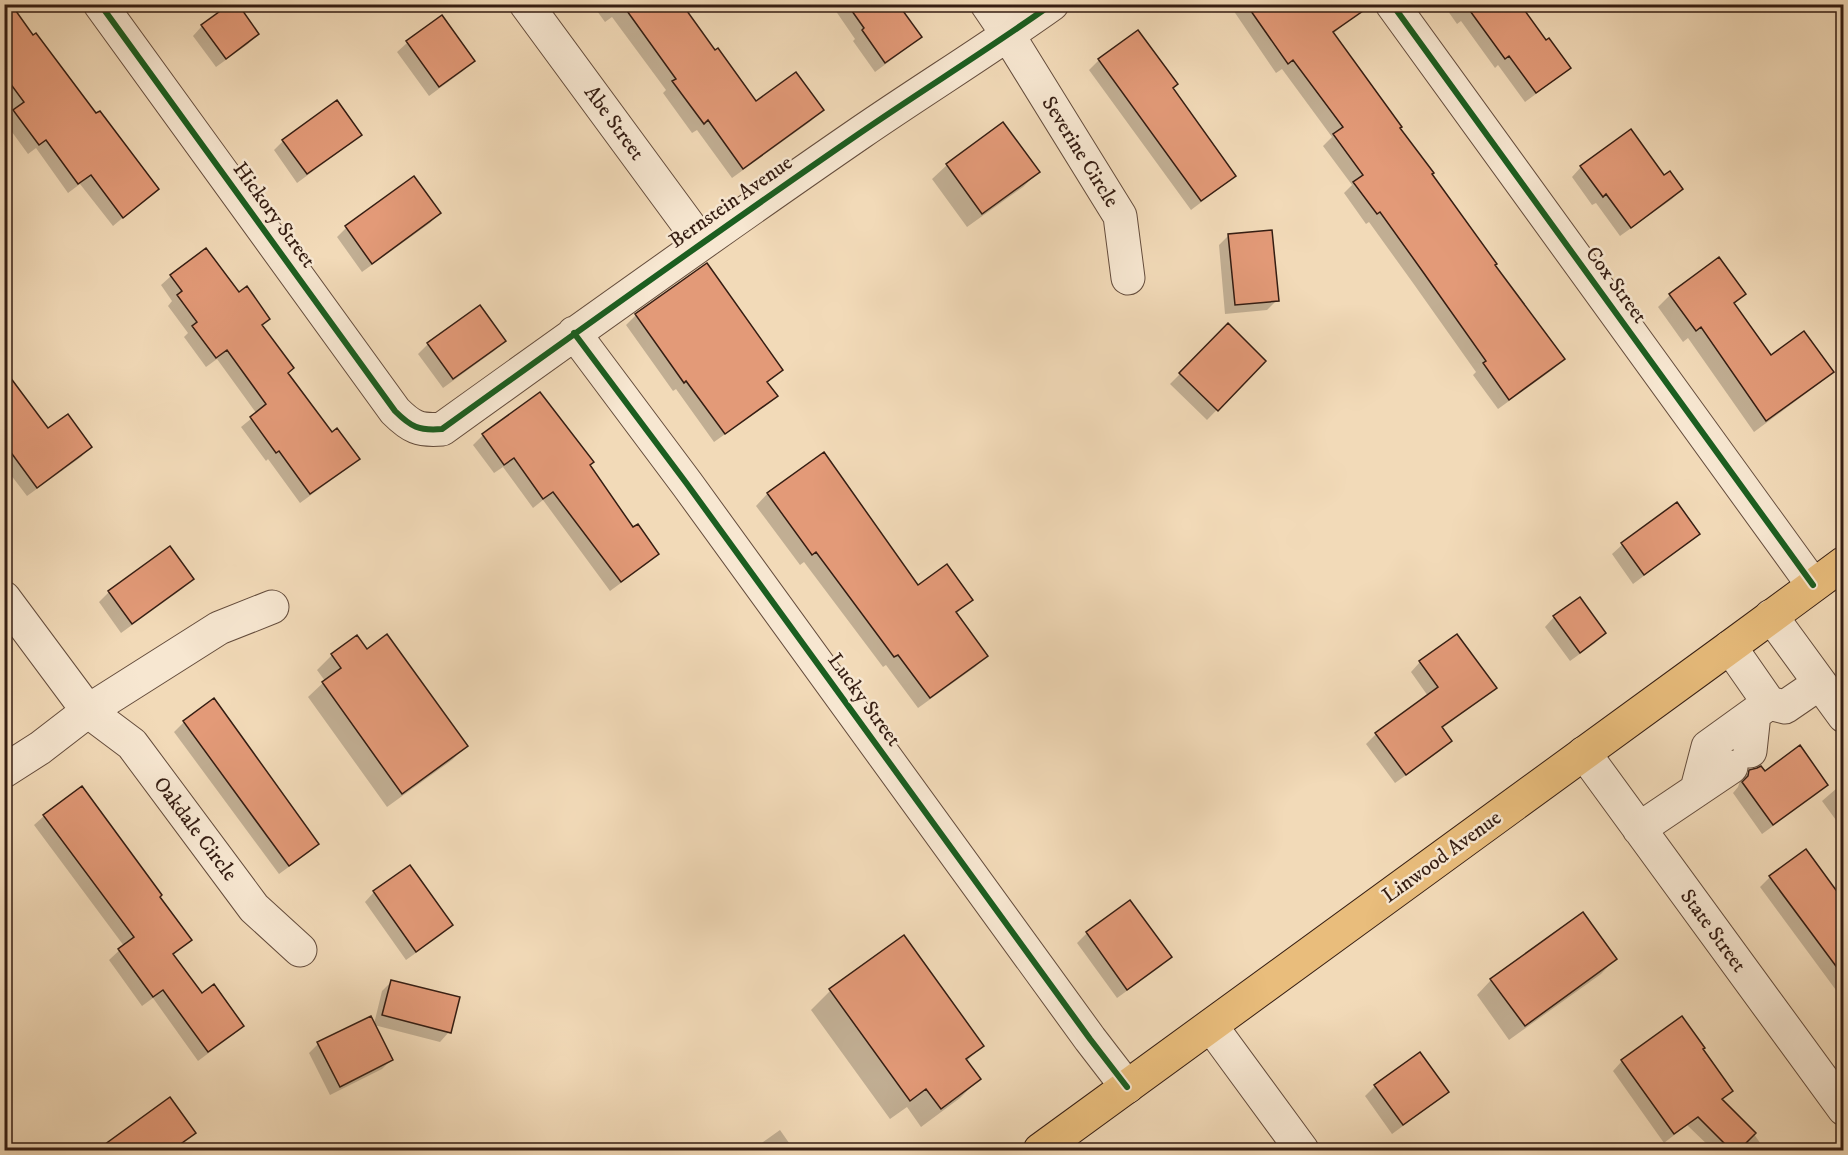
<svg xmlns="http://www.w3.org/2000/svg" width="1848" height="1155" font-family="'IM FELL DW Pica',serif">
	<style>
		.shadow { fill: #0003 }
		.building { fill: #e39a78; stroke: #351d12; stroke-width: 1.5 }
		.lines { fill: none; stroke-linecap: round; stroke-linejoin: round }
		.minor-casing { stroke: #644c3c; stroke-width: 35 }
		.major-casing { stroke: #351d12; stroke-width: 35 }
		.minor { stroke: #f7e7d1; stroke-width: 33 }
		.major { stroke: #e9bd7c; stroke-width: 33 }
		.cycleway-casing { stroke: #f7e7d1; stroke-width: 10 }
		.cycleway { stroke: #1b5e20; stroke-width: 6 }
		.labels { text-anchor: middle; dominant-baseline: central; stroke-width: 5; stroke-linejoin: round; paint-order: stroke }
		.street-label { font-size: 21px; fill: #351d12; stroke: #f7e7d1 }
	</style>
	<rect width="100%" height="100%" fill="#f2dab8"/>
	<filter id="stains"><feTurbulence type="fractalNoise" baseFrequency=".00333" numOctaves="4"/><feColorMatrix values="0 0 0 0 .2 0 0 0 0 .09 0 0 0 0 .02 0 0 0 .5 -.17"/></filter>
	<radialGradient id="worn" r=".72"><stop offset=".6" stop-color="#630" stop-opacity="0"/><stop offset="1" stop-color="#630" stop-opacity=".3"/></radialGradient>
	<path class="shadow" d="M4 4 33 37 157 189 113 226 80 184 68 193 36 148 28 154 4 121 14 111 4 98Z
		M592 4H680L756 103 822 110 811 121 732 178 697 130 692 133 663 93 666 90 612 17 605 22Z
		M831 4H897L920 36 910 46 875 72 853 41 855 39Z
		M1229 4H1303L1352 17 1333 34 1493 265 1563 359 1552 370 1498 409 1473 375 1476 372 1413 283 1369 222 1366 224 1344 193 1352 185 1323 146 1332 137 1282 69 1276 73Z
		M1443 4H1518L1546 42 1569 68 1559 77 1525 102 1498 65 1495 68 1461 21 1457 24Z
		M441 17 473 61 463 71 429 96 397 52 407 43Z
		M202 26 257 34 248 44 216 67 193 36Z
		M1138 32 1171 89 1234 176 1224 185 1191 210 1089 70 1099 60Z
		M360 135 350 144 297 183 274 150 283 141Z
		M947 165 1038 172 1023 187 967 227 932 179Z
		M1581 167 1664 177 1681 189 1672 199 1620 236 1596 203 1592 205 1572 177Z
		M439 213 430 223 362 272 337 237 346 228Z
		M1229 235 1277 300 1267 310 1225 314 1219 245Z
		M1719 259 1744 294 1733 305 1771 357 1832 371 1820 383 1754 432 1688 338 1683 342 1658 307 1670 295Z
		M171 276 238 294 269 319 261 326 287 373 331 434 358 459 348 468 300 503 268 459 266 461 241 427 257 414 217 359 206 367 184 337 188 333 168 306 172 301 161 285Z
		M479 307 504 341 494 351 443 388 418 354 428 344Z
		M636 315 781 370 767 383 776 395 766 405 714 442 676 389 673 391 626 325Z
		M1228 326 1264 361 1207 420 1170 384Z
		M4 386 47 430 90 447 81 457 27 496 4 466Z
		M540 394 633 529 657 554 648 563 610 591 543 500 533 508 503 467 494 473 473 445 483 435Z
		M823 454 918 587 971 600 956 614 986 656 975 667 918 708 886 665 883 667 804 562 800 565 756 506 767 494Z
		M1677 505 1698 534 1688 543 1633 584 1612 554 1622 545Z
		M169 548 192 579 182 589 121 633 99 602 109 592Z
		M1554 617 1605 633 1595 643 1570 661 1545 627Z
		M367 651 466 746 452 760 387 807 308 697 325 681 317 670 332 655Z
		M1420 662 1495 687 1485 697 1441 729 1450 741 1440 751 1395 783 1366 744 1376 734 1428 696 1411 672Z
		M214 700 317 843 308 853 279 874 174 732 184 722Z
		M1750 771 1764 773 1826 784 1817 794 1762 834 1733 793 1738 787 1740 781Z
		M1844 782V831L1822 801Z
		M82 788 190 940 172 956 201 995 242 1026 233 1035 198 1061 153 998 142 1006 109 960 124 946 34 825 44 816Z
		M1770 877 1844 904V1001L1760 887Z
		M374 892 451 925 441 935 406 960 365 902Z
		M1130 902 1170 957 1160 967 1117 998 1077 943 1087 933Z
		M903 937 982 1045 966 1062 979 1079 960 1098 921 1127 907 1107 890 1119 811 1010 830 991Z
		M1615 959 1601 974 1509 1040 1477 995 1491 980Z
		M392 981 449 1032 440 1042 374 1025 391 1060 382 1069 330 1095 309 1053 318 1044 374 1024 382 991Z
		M1701 1050 1731 1091 1722 1101 1749 1127 1765 1150H1713L1687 1125 1664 1143 1613 1071 1622 1061Z
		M1420 1054 1447 1091 1437 1101 1392 1134 1365 1096 1375 1086Z
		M780 1130 794 1150H752Z
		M194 1133 174 1150H109L107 1148Z"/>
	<path class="building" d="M4 4H11L33 35 36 33 96 113 100 111 159 189 123 218 91 175 78 184 46 140 39 145 13 110 24 102 4 75Z
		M230 4H238L259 34 226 59 201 25Z
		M622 4H682L715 50 718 48 756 101 796 72 824 110 743 169 708 120 704 124 672 81 676 79Z
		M847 4H898L922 37 885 63 862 30 864 28Z
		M1246 4H1373L1333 32 1402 127 1400 128 1434 173 1432 174 1497 264 1495 265 1565 359 1509 400 1483 363 1486 361 1423 272 1380 212 1377 214 1353 182 1363 175 1333 134 1343 127 1293 60 1288 64Z
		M1465 4H1520L1546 40 1549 38 1571 68 1536 93 1509 56 1505 59Z
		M442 15 475 61 439 87 406 41Z
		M1138 30 1178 84 1173 88 1236 176 1201 201 1098 59Z
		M337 100 362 135 307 174 282 140Z
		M1003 122 1040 172 982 214 946 164Z
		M1631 129 1664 175 1670 171 1683 189 1631 228 1606 194 1603 197 1580 166Z
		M414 176 441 213 372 264 345 226Z
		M1272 230 1279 301 1235 305 1228 234Z
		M206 248 239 292 247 286 270 319 262 325 294 368 288 373 332 432 337 428 360 459 310 494 279 451 276 453 250 417 266 404 227 350 216 358 192 326 197 322 177 295 182 291 170 275Z
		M1719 257 1746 294 1734 303 1771 355 1804 331 1834 372 1766 421 1701 327 1696 331 1669 294Z
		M707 263 783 370 767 382 778 396 725 434 686 381 684 383 635 314Z
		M480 305 506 341 453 379 427 343Z
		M1228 323 1266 361 1218 411 1179 373Z
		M4 369 48 428 68 414 92 447 37 488 4 443Z
		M540 392 594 462 590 465 633 527 638 524 659 554 621 582 553 492 543 499 514 458 504 465 482 434Z
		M824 452 918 585 947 564 973 600 956 612 988 656 930 698 898 655 894 657 816 552 812 555 767 493Z
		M1677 502 1700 534 1644 575 1621 543Z
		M170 546 194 579 132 624 108 591Z
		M1580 597 1606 633 1580 653 1553 616Z
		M387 634 468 746 402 794 322 682 341 668 331 654 357 635 367 649Z
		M1457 634 1497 688 1442 727 1452 741 1406 775 1375 733 1438 687 1419 661Z
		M214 698 319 844 289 866 183 721Z
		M1800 745 1828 785 1773 825 1742 782 1748 776 1749 770 1757 768 1761 766 1765 771Z
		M82 786 162 895 160 897 192 940 173 954 202 993 214 984 244 1026 208 1052 163 990 153 997 118 949 134 937 43 815Z
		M1806 849 1844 901V977L1769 876Z
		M410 865 453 925 416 952 373 891Z
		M1130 900 1172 957 1127 990 1086 932Z
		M1583 912 1617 959 1525 1026 1490 979Z
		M904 935 984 1046 966 1059 981 1079 941 1109 926 1089 910 1101 829 989Z
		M391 980 460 997 451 1033 382 1015Z
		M371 1016 393 1060 340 1087 317 1042Z
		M1682 1016 1705 1048 1703 1049 1733 1091 1722 1099 1756 1133 1739 1150H1731L1698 1117 1674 1134 1621 1060Z
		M1420 1052 1449 1092 1403 1125 1374 1085Z
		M170 1097 196 1133 172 1150H97Z"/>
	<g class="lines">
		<defs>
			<path id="minor" d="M100 4 395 411C411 427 419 431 442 429 581 329 719 230 860 133 924 89 989 49 1052 4
				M526 4 701 242
				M987 4 1008 35 1120 216 1128 278
				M1392 4 1813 585
				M574 333 687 484 1090 1039 1127 1087
				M4 598 88 711 132 744 254 908 300 950
				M1771 616 1844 716
				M1730 647 1769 703 1785 707 1820 683
				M1750 751 1754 714
				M1584 753 1844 1109
				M4 771 40 748 88 711 219 628 272 607
				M1697 789 1708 747 1769 703
				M1639 829 1731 767
				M1211 1026 1302 1150"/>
			<path id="major" d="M1040 1150 1730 647 1844 563"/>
		</defs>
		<use href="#minor" class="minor-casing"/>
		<use href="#major" class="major-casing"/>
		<use href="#minor" class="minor"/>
		<use href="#major" class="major"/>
		<defs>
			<path id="cycleway" d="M100 4 395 411C411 427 419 431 442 429 581 329 719 230 860 133 924 89 989 49 1052 4
				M1392 4 1813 585
				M574 333 687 484 1090 1039 1127 1087"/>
		</defs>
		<use href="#cycleway" class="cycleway-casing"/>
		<use href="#cycleway" class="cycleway"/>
	</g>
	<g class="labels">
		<g class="street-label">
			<text transform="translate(614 123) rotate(54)">Abe Street</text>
			<text transform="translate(1080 152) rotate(58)">Severine Circle</text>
			<text transform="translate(731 202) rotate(-35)">Bernstein Avenue</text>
			<text transform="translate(274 215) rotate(54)">Hickory Street</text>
			<text transform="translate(1616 285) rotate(54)">Cox Street</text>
			<text transform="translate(864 700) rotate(54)">Lucky Street</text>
			<text transform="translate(195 829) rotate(53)">Oakdale Circle</text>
			<text transform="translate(1442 857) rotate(-36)">Linwood Avenue</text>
			<text transform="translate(1713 931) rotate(54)">State Street</text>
		</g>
	</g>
	<rect width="1848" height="1155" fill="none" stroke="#f2dab8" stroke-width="24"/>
	<rect x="6" y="6" width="1836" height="1143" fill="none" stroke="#351d12" stroke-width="3"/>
	<rect x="12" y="12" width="1824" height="1131" fill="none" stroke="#351d12" stroke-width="1.5"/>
	<rect width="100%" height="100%" filter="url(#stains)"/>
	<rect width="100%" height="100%" fill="url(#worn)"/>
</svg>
